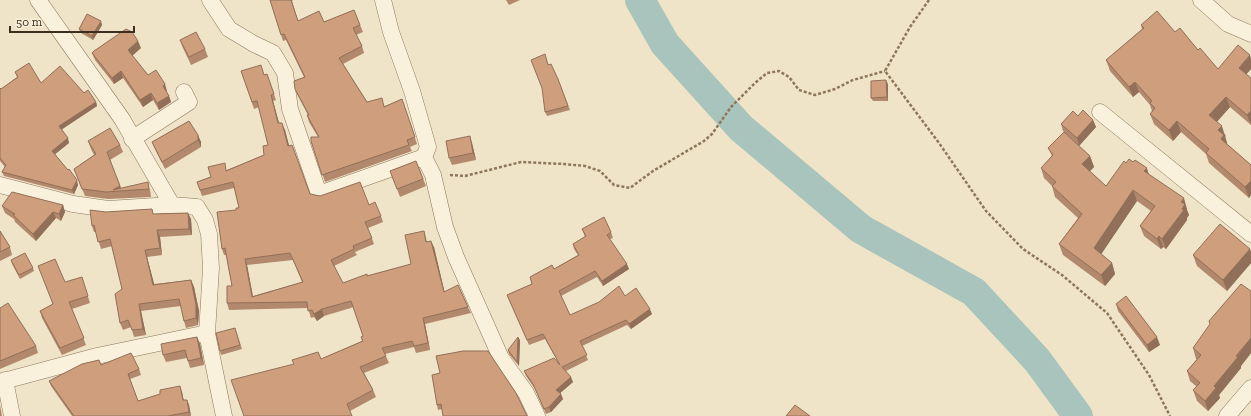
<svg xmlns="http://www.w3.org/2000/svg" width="1251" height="416" font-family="'Zilla Slab',serif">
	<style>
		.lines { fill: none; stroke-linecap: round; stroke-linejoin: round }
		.river { stroke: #a9c4bc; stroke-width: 30 }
		.minor-casing { stroke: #8d765c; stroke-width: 17 }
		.path { stroke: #8d765c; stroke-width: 2.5; stroke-dasharray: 3 2; stroke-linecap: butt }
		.minor { stroke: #faf1dc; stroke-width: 16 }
		.wall { fill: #b2896c; fill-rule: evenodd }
		.shaded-wall { fill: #916f58 }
		.building { fill: #cf9f7d; stroke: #916f58; fill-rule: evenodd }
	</style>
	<rect width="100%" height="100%" fill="#f0e4c8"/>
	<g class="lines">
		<path class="river" d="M640 0 665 44 741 128 861 229 974 292 1037 360 1078 416"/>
		<defs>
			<path id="minor" d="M38 0 122 119 172 205 197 207 205 220 209 234 211 268 207 333 224 416
				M210 0 229 29 254 44 273 53 285 73 290 109 319 194 424 157
				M383 0 391 32 412 91 428 147 424 157 433 175 445 227 456 257 501 358 526 393 537 416
				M1201 0 1228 24 1251 34
				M1100 112 1251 234
				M132 139 189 102 184 92
				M0 185 73 204 108 209 172 205
				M5 380 12 416
				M0 382 97 356 207 333
				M1227 416 1251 388"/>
		</defs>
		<use href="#minor" class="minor-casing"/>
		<path class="path" d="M929 0 910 27 885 71 939 143 986 211 1023 249 1062 275 1107 313 1149 375 1170 416
			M450 175 465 176 521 162 564 164 585 166 600 171 614 185 630 188 653 171 704 141 712 134 731 107 755 83 767 73 779 71 789 77 799 90 815 95 835 89 853 80 885 71"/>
		<use href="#minor" class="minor"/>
	</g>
	<path class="wall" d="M270 0H293L292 1 298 21 324 22 354 10 363 32 356 35 362 46 364 53 343 64 367 102 385 106 402 99 417 144 410 147 412 151 325 182 311 141 318 137 309 122 307 115H308L298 96 295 89 304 77 286 40 283 41Z
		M506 0H520L509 5Z
		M102 25 93 40 81 33 79 29Z
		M1141 25 1175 32 1198 50 1218 69 1251 59V69L1246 74 1251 78V125L1230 107 1217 122 1226 136 1225 137 1227 144 1251 165V195L1249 198 1209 163 1206 154 1181 132 1173 141 1154 124 1150 114 1152 111 1150 105 1139 92 1133 97 1110 71 1106 60 1142 29Z
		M180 40 205 49 208 57 191 65 183 48Z
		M141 48 132 55 148 75 167 91H166L169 96 171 102 159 110 153 100 143 107 123 78 114 84 95 60 92 53Z
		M548 65 558 79 570 110 547 116 545 112Z
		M241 71 264 75 267 74 276 100 273 101 279 123 285 130 289 146 310 194 369 205 381 216 383 222 368 228 374 244 355 252 357 255 334 266 343 283 367 276 411 264 424 231 427 242 434 247 444 291 468 307 471 313 425 324 430 350 416 353 414 347 385 354 389 363 364 373 373 390 376 397 350 411 321 359 362 341 361 337 363 336 354 307 324 316 317 321 314 317 311 318 308 308 229 310 227 303 232 286 226 255H224L222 249 236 210 239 208 234 188 202 196 197 182 264 155 268 145 259 107 254 109ZM293 260 302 282 253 296 247 265Z
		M15 72 41 83 84 93 96 102 97 106 62 129 69 143 55 154 78 185 74 194 4 176 2 172 5 167 0 161V88L1 89 17 77Z
		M888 84V101H873L871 98Z
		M1078 116 1093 120 1096 127 1079 146 1063 131 1061 124Z
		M189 121 201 142V147L165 169 155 149 152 142Z
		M88 141 120 145 123 152 110 160 121 188 150 189 151 197 108 199 85 196 74 169 94 155 91 149Z
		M472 143 476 160 452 165 449 158Z
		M1048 148 1090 156 1094 167 1090 171 1106 186 1126 163 1149 174 1187 209V210L1189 215 1187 218V220L1166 249 1163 247 1161 249 1144 236 1140 226 1151 211 1137 201 1101 254 1112 263 1115 274 1105 286 1063 255 1059 244 1078 218 1055 197 1052 186 1044 178 1041 168 1052 156Z
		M416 161 426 186 400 197 390 171Z
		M63 205 65 212 61 221 56 218 36 241 15 222 14 219 5 213 2 206Z
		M106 212 154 214 188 213 191 219 192 235 160 237 162 255 147 257 154 284 191 280 194 287 199 311 198 325 186 328 184 321 181 306 141 311 146 335 134 337 131 327 123 330 120 323 122 289 112 246 101 249 96 232H94L92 226Z
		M582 229 611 232 613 238 610 239 629 269 603 286 597 277 561 296 570 315 625 296 652 314 631 329 627 325 582 346 588 360 566 371 573 382 560 393 563 399 551 412 546 414 535 389 526 376 524 371 558 362 545 339 529 345 507 295 532 284 554 269 578 255 574 249 573 244 585 237Z
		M0 231 10 247 12 255 0 261Z
		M1250 249 1251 252V263L1227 291 1197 266 1193 255Z
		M11 260 33 268 34 271 20 279 12 264Z
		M65 282 84 284 90 303 72 309 86 345 62 355 42 318 40 311 53 304Z
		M1251 291V353L1241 366V368L1219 395 1220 398 1208 411 1197 401 1193 390 1197 387 1190 381 1187 371 1197 359H1196L1193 348Z
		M1116 304 1160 345 1149 352 1118 311Z
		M0 308 36 346 38 353 0 369Z
		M235 328 242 349 221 355 220 351Z
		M197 337 200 344 204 365 190 368 187 358 166 362 163 355Z
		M520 340 519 366 509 354 508 350Z
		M463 351 442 409 438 410 437 405 440 373Z
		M101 365 139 369 141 375 130 379 138 401 182 392 183 400H187L189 405 191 416H72L51 386 49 381Z
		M0 405 2 416H0Z"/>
	<path class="shaded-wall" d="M101 21 102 25 93 40 92 36Z
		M138 41 141 48 131 57 128 50Z
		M1250 55 1251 59V69L1243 78 1239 68Z
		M121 71 123 78 114 84 112 78Z
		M886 80 888 84V101L887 97Z
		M1135 82 1139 92 1133 97 1129 87Z
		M165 84 167 91 165 92 163 86Z
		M151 93 153 100 143 107 140 100Z
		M271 95 273 101 281 130 278 123Z
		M169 96 171 102 159 110 157 103Z
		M1226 97 1230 107 1213 126 1209 115Z
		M96 102 97 106 61 130 59 126Z
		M1251 111V125L1247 115Z
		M1093 120 1096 127 1079 146 1077 138Z
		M1177 121 1181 132 1173 141 1169 130Z
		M282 123 285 130 291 153 288 146Z
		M1222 126 1228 146 1225 149 1218 130Z
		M198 135 201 142V147L198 140Z
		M470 136 472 143 476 160 473 153Z
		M68 138 69 143 54 155 52 151Z
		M1090 156 1094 167 1086 175 1082 164Z
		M1147 168 1150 179 1144 171Z
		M77 180 78 185 74 194 72 190Z
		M1251 181V195L1249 198 1245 187Z
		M120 186 122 191 113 190Z
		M1133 190 1137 201 1098 259 1094 248Z
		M1184 198 1187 209V210L1189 215 1187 218V220L1166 249 1162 239 1182 209 1181 202Z
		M63 205 65 212 61 221 59 214Z
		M53 212 56 218 36 241 33 234Z
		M188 213 191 219 192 235 189 229Z
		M157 230 160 237 162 255 160 248Z
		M1159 236 1163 247 1161 249 1157 239Z
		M431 241 434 247 446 298 444 292Z
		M1250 249 1251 252V263L1227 291 1223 280Z
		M145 250 147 257 156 291 153 285Z
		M245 259 247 265 254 303 252 297Z
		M1112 263 1115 274 1105 286 1101 275Z
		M627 264 629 269 603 286 602 281Z
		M191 280 194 287 199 311 198 325 196 318Z
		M139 304 141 311 146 335 143 329Z
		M322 309 324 316 317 321 314 314Z
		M650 309 652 314 631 329 629 324Z
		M423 318 425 324 430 350 428 343Z
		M197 337 200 344 204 365 201 358Z
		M518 337 520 340 519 366 517 362Z
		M1157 337 1160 345 1149 352 1147 345Z
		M1251 338V353L1241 366V368L1219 395 1220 398 1208 411 1205 401 1214 386Z
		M571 377 573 382 558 395 556 390Z
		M180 386 182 392 185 406 183 400Z
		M561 394 563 399 551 412 549 407Z
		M187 400 189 405 191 416 189 412Z"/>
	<path class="building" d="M270 0H291L298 21 319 11 324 22 354 10 360 25 353 28 362 46 339 58 367 102 382 98 384 107 402 99 415 137 407 140 409 145 322 175 311 141V137H319L307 115H309L295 89 294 81 305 77 284 34 281 35Z
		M1157 11 1175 32 1180 28 1198 50 1200 48 1218 69 1238 45 1250 55 1239 68 1251 78V111L1247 115 1226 97 1209 115 1222 126 1218 130 1224 135 1221 139 1251 165V181L1245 187 1206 153 1209 149 1177 121 1169 130 1150 114 1155 108 1150 103 1152 101 1135 82 1129 87 1106 60 1144 28 1141 25Z
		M87 14 101 21 92 36 79 29Z
		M126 29 132 32 138 41 128 50 148 75 156 70 165 84 163 86 169 96 157 103 151 93 140 100 121 71 112 78 92 53 94 51Z
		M196 32 205 49 189 57 180 40Z
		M545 54 548 65 551 64 558 79 568 106 545 112 542 88 531 60Z
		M29 63 41 83 60 66 84 93 88 90 96 102 59 126 68 138 52 151 68 170 69 169 77 180 72 190 2 172 6 165 0 158V88L1 89 18 77 15 72Z
		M261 65 264 75 267 74 274 94 271 95 278 123H282L288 146 292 145 310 194 320 196 360 182 369 205 375 202 381 216 365 222 372 238 353 246 354 249 331 260 343 283 367 274V276L411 264 405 235 424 231 426 242 431 241 444 292 458 285 468 307 423 318 428 343 414 346 412 341 382 348 386 356 360 367 373 390 347 404 352 416H244L231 380 294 364 292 360 318 352 321 359 363 341 361 337 363 336 351 301 322 309 314 314 312 310 308 311 307 302 227 303V286H232L225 248 222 249 217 212 236 210V208H239L233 182 200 190 197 182 211 177 208 167 225 163 226 171 264 155 263 146 268 145 257 101 252 102 241 71ZM290 253 303 282 252 297 245 259Z
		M886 80 887 97 871 98V81Z
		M1083 110 1093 120 1077 138 1061 124 1073 111 1078 116Z
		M189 121 198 135V140L162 162 152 142Z
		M110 128 120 145 107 152 120 186 113 190 148 182 149 189 106 192 82 189 74 169 96 154 88 141Z
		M1064 132 1090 156 1082 164 1106 186 1124 161 1126 163 1129 159 1133 162 1135 160 1147 168 1144 171 1184 198 1181 202 1185 204 1182 209 1184 210 1162 239 1159 236 1157 239 1140 226 1155 206 1133 190 1094 248 1112 263 1101 275 1059 244 1082 214 1052 186 1056 182 1041 168 1053 155 1048 148Z
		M470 136 473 153 449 158 446 141Z
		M416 161 423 179 397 189 390 171Z
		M12 192 63 205 59 214 53 212 33 234 13 215 15 214 2 206Z
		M152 209 153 214 188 213 189 229 157 230 160 248 145 250 153 285 191 280 196 305V318L184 321 179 299 139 304 143 329 132 330 128 320 120 323 115 294 122 289 110 239 98 242 94 225 92 226 90 210 106 212Z
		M604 217 611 232 607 235 627 264 602 281 595 271 559 291 570 315 599 302 619 286 625 296 636 288 650 309 629 324 626 320 580 341 587 355 562 367 571 377 556 390 561 394 549 407 544 409 533 384 524 371 554 358 560 365 543 334 527 340 507 295 532 284 530 277 552 265 554 269 579 255 573 244 586 236 582 229Z
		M1220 224 1250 249 1223 280 1193 255Z
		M0 231 10 247 0 252Z
		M25 253 33 268 19 275 11 260Z
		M55 259 65 282 82 277 88 296 69 302 84 338 60 348 40 311 53 304 38 266Z
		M1241 284 1251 291V338L1236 356 1238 357 1214 386 1216 388 1205 401 1193 390 1200 383 1187 371 1201 355 1193 348 1210 324 1209 321Z
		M1126 296 1157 337 1147 345 1116 304Z
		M8 303 36 346 0 361V308Z
		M235 328 240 345 220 351 216 333Z
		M197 337 201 358 188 361 185 350 163 355 161 344Z
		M518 337 517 362 508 350Z
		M463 351H488L516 393 527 416H443L441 404 437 405 432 375 440 373 436 356Z
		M131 353 139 369 128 374 138 401 160 394V390L180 386 183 400H187L189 412 168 416H74L49 381 82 364 99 360 101 365Z
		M795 405 810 416H786Z"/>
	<path d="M10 26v6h124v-6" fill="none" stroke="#3d2e20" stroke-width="2"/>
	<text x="16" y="26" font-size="12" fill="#3d2e20" stroke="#f7eed8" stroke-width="3" paint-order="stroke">50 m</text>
</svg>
